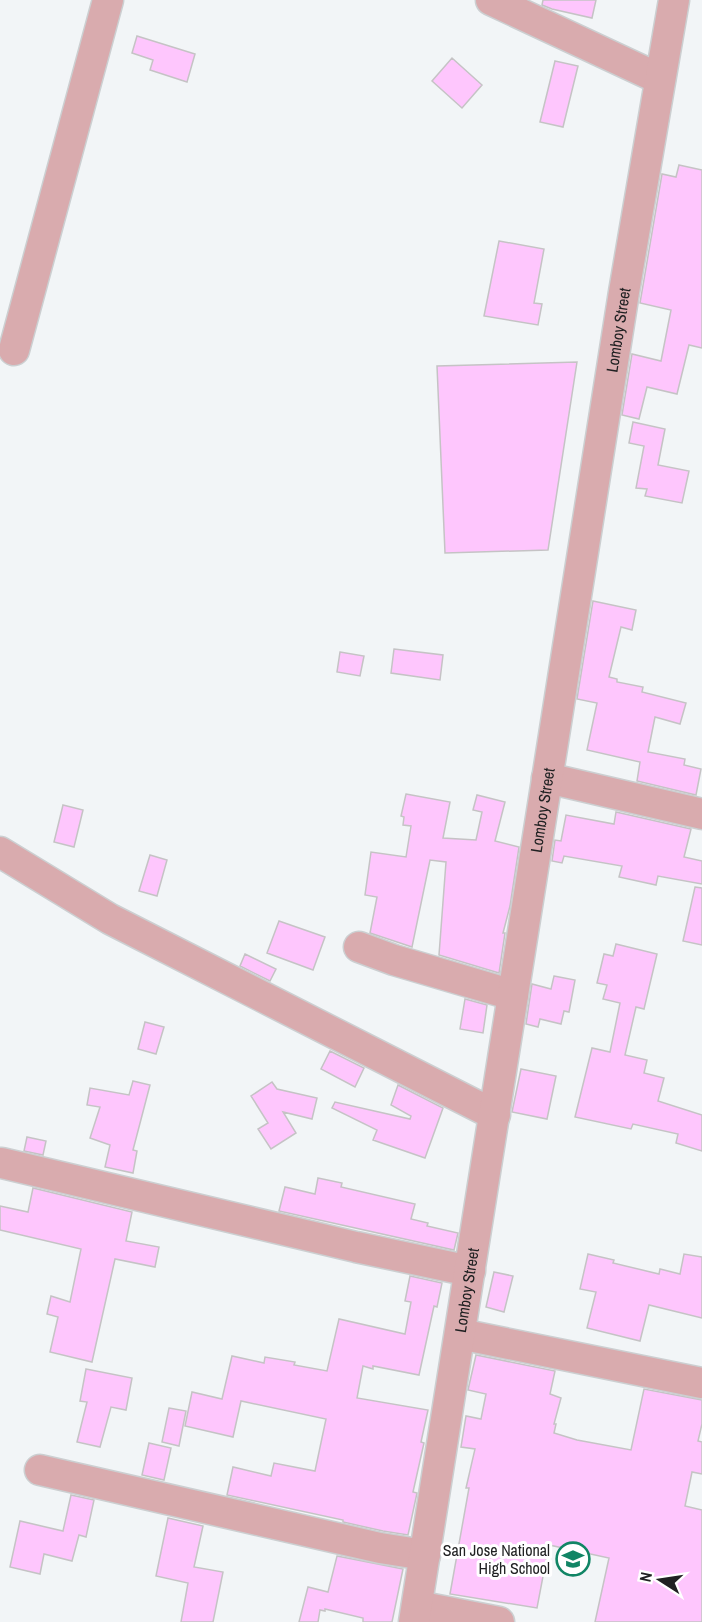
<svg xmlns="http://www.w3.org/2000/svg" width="702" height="1622" font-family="'Archivo Narrow',sans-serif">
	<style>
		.building { fill: #fec6fd; stroke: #c5c3c5; stroke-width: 1.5 }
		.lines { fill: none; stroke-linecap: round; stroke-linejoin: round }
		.minor-casing { stroke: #cccfd1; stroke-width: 33 }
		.minor { stroke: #d9abae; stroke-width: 30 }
		.labels { text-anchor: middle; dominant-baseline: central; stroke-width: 6; stroke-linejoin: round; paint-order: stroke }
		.street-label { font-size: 16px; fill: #202122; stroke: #fff }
		.poi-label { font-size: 16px; fill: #202122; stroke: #fff; text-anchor: end }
	</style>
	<rect width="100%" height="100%" fill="#f2f5f7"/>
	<path class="building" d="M543 0H596L592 18 552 9 542 5Z
		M137 36 195 54 187 82 150 70 153 60 132 53Z
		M452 58 482 85 462 108 432 81Z
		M555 61 578 66 563 127 540 122Z
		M679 165 702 170V348L689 345 677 394 647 387 639 419 622 415 632 354 661 361 671 310 640 303 662 174 676 177Z
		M499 241 544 249 534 303 542 304 538 325 484 316Z
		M577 362 548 550 445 553 437 366Z
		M633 422 665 429 658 465 689 471 682 503 645 496 647 489 636 488 644 446 629 443Z
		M593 601 636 610 632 630 621 627 609 677 617 679V682L643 687 642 692 686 703 680 724 655 717 648 752 685 759 684 765 701 769 696 795 637 781 640 762 587 750 597 703 577 699Z
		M394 649 443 655 440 680 391 673Z
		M340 652 364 656 360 676 337 672Z
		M406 794 450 802 443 838 476 840 482 812 473 810 477 795 505 802 495 841 519 847 510 906 503 933H505L499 973 439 955 446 862 430 860 412 947 370 933 377 897 365 895 371 852 406 857 411 826 403 825 404 817 401 816Z
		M63 805 83 810 74 847 54 842Z
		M616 812 691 829 684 857 702 861V884L658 876 656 885 619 877 622 866 564 856 562 863 552 861 555 840 561 841 566 815 614 824Z
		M150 855 167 860 157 896 139 891Z
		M695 887 702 888V945L683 941Z
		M279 921 325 937 313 970 267 953Z
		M616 944 657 954 644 1009 636 1007 625 1055 647 1060 644 1073 664 1078 658 1101 702 1115V1151L676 1143 678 1134 633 1124 631 1129 575 1117 592 1048 610 1052 620 1003 603 999 607 985 597 983 604 954 613 956Z
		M245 954 276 969 270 981 240 966Z
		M554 976 575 980 569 1012 564 1011 561 1024 540 1019 538 1027 526 1024 532 984 551 989Z
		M465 999 487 1005 483 1033 460 1029Z
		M145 1022 164 1027 156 1054 138 1049Z
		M330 1051 364 1068 355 1087 321 1069Z
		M521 1069 556 1076 547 1119 512 1112Z
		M133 1081 150 1085 133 1150 137 1151 133 1173 105 1167 110 1145 90 1138 100 1107 87 1105 90 1088 129 1095Z
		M272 1082 277 1089 317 1098 312 1119 283 1112 296 1133 271 1149 258 1129 268 1123 251 1096Z
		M398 1085 443 1108 425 1158 373 1140 377 1130 332 1108 335 1102 410 1119 411 1116 391 1105Z
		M27 1137 46 1141 43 1155 24 1151Z
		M318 1178 342 1183 341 1187 415 1204 411 1219 428 1223 427 1226 458 1233 454 1250 279 1211 285 1187 315 1194Z
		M33 1188 132 1212 126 1241 159 1247 155 1267 115 1259 92 1362 50 1352 58 1317 47 1314 51 1296 70 1302 81 1249 0 1230V1206L28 1212Z
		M588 1254 614 1260 613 1263 659 1274 660 1269 680 1274 684 1254 702 1257V1318L649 1305 640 1341 587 1328 596 1292 580 1289Z
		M494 1272 513 1276 504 1312 486 1307Z
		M410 1276 442 1283 437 1307 434 1306 419 1375 373 1366V1369L363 1366 357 1398 428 1410 421 1442 424 1443 413 1492 417 1493 408 1535 383 1531 343 1522V1520L227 1495 233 1467 271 1476 274 1463 315 1471 326 1419 241 1401 233 1437 185 1426 192 1392 222 1399 232 1356 264 1363 265 1357 295 1362 294 1365 327 1371 339 1319 405 1334 411 1302 405 1301Z
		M476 1355 555 1371 550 1394 561 1398 554 1424H556L554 1433 577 1440 631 1450 644 1389 702 1400V1424L698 1441 702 1442V1474L692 1472 685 1506 702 1510V1622H595L609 1558 549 1545 537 1608 450 1594 469 1488H466L475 1449 461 1447 466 1416 481 1419 486 1394 468 1390Z
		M86 1369 132 1378 126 1410 111 1407 100 1447 77 1442 87 1402 80 1401Z
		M169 1408 186 1411 179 1446 162 1442Z
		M149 1443 171 1448 164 1480 142 1475Z
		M71 1495 94 1500 86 1537 79 1535 72 1561 44 1554 40 1574 10 1567 20 1521 63 1531Z
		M168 1518 203 1526 194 1567 223 1572 213 1622H181L188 1583 156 1576Z
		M337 1556 403 1569 392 1622H363V1618L325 1609V1611L320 1610 318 1622H299L308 1587 328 1592Z"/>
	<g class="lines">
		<defs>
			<g id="minor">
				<path d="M491 0 660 79"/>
				<path d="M14 350 108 0"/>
				<path d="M547 778 702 814"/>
				<path d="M0 852 110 919 495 1115"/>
				<path d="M359 947 394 960 513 995"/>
				<path d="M2 1163 356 1247 470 1271"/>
				<path d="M460 1334 702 1383"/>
				<path d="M40 1470 380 1548 425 1555"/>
				<path d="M417 1606 499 1622"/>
				<path id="s1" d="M414 1622 624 292 674 0"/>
			</g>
		</defs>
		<use href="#minor" class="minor-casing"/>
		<use href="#minor" class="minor"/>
	</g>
	<defs>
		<symbol id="school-ring" viewBox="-11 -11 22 22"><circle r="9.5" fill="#fff" stroke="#118565" stroke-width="1.5"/><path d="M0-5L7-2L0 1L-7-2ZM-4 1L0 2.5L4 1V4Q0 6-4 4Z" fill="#118565"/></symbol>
	</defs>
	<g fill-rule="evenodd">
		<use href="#school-ring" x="554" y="1540" width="38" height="38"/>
	</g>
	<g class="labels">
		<g class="street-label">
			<text stroke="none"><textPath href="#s1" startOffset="1308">Lomboy Street</textPath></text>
			<text stroke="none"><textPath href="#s1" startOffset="822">Lomboy Street</textPath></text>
			<text stroke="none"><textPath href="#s1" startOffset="336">Lomboy Street</textPath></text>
		</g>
		<g class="poi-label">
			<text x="550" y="1550">San Jose National<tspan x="550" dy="18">High School</tspan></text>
		</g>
	</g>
	<g transform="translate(660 1580) rotate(282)" stroke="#ffffff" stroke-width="4.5" paint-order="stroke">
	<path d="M0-4.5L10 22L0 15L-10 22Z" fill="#202122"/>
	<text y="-9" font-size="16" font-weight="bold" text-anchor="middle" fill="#202122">N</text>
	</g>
</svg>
